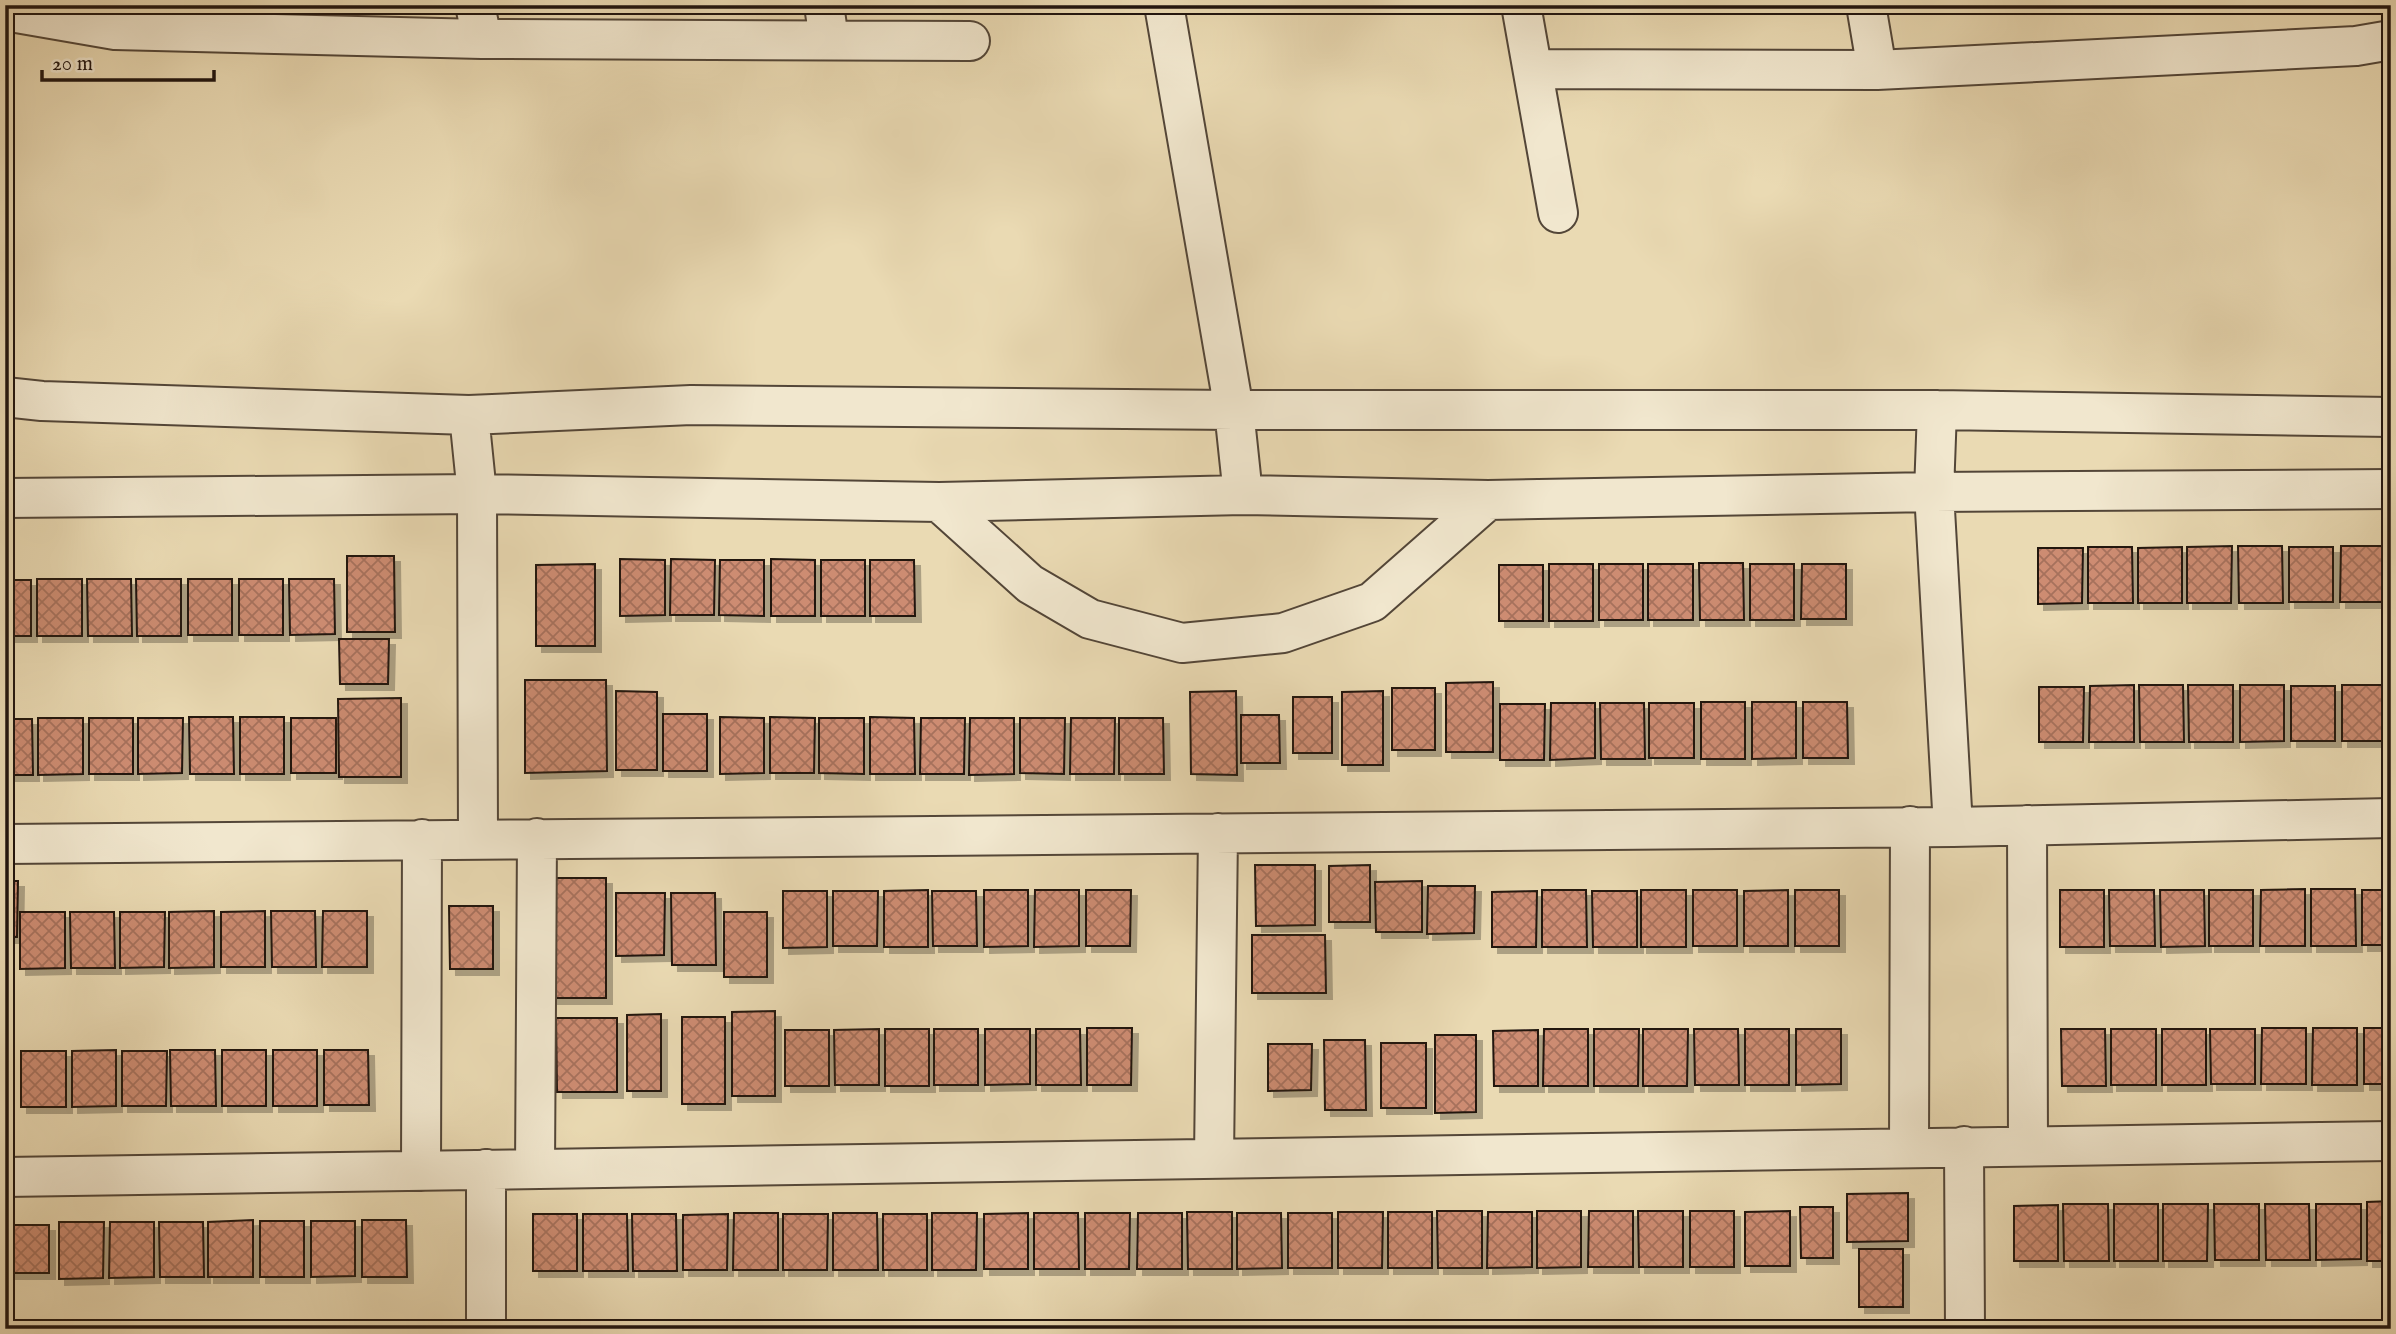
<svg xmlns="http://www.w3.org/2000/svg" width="2396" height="1334" font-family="'IM FELL English',serif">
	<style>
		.building { fill: url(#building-cross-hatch); stroke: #21150f; stroke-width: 2; filter: url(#shadow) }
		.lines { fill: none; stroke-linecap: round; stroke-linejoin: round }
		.minor-casing { stroke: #534638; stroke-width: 42 }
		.minor { stroke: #f1e7ce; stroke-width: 38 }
	</style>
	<defs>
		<pattern id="building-cross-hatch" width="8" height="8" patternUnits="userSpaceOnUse" patternTransform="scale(1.75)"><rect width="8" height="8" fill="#cd8c72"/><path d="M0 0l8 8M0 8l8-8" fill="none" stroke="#a6715c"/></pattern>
		<filter id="shadow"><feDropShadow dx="6" dy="6" stdDeviation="0" flood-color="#0004"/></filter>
	</defs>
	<rect width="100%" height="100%" fill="#eadab3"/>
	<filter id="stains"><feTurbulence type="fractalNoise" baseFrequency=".00286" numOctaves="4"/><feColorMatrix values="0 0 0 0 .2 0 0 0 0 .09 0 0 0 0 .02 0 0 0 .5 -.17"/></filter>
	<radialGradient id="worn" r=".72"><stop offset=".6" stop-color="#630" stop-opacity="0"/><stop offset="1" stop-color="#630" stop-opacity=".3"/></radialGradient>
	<path class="building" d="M2232 546 2231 603H2187V547Z
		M2238 546H2282L2283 603H2239Z
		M2341 546H2385V602H2340Z
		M2088 547H2132L2133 603H2088Z
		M2182 547V603H2138V548Z
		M2289 547H2333V602H2289Z
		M2038 548H2083L2082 603 2038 604Z
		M347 556H394L395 632H347Z
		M620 559 665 560V615L620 616Z
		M671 559 715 560 714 615H670Z
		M771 559 815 560V616H771Z
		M720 560H764V616L719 615Z
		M821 560H865V616H821Z
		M870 560H914L915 616H870Z
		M1699 563H1743L1744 620H1700Z
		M595 564V646H536V565Z
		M1549 564H1593V621H1549Z
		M1599 564H1643V620H1599Z
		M1648 564H1693V620H1648Z
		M1750 564H1794V620H1750Z
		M1802 564H1846V619H1801Z
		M1499 565H1543V621H1499Z
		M37 579H82V636H37Z
		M87 579H131L132 636H88Z
		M136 579H181V636H137Z
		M188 579H232V635H188Z
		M239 579H283V635H239Z
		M289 579H334L335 634 290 635Z
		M5 580H31V636H5Z
		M339 639H389L388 684H340Z
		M525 680H606L607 771 525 773Z
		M1493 682V752H1446V683Z
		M2134 685V742H2089L2090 686Z
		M2139 685H2183L2184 742H2140Z
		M2188 685H2233V742H2189Z
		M2240 685H2284V741L2240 742Z
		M2342 685H2386L2387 741H2342Z
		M2291 686H2335V741H2291Z
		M2039 687H2084L2083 742H2039Z
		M1392 688H1435V750H1392Z
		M616 691 657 692V770H616Z
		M1236 691 1237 775 1191 774 1190 692Z
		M1383 691V765H1342V692Z
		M1293 697H1332V753H1293Z
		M401 698V777H339L338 699Z
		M1701 702H1745V759H1701Z
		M1752 702H1796V758L1752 759Z
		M1803 702H1847L1848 758H1803Z
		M1551 703H1595V758L1550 760Z
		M1600 703H1644L1645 759H1601Z
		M1649 703H1694V758H1649Z
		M1500 704H1545L1544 760H1500Z
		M663 714H707V771H663Z
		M1241 715H1279L1280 763H1241Z
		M189 717H233L234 774H190Z
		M240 717H284V774H240Z
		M720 717 764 718V773L720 774Z
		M770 717 815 718 814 773H770Z
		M870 717 914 718 915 774H870Z
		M38 718H83V774L38 775Z
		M89 718H133V774H89Z
		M138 718H183L182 773 138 774Z
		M291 718H336V773H291Z
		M819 718H864V774L819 773Z
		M921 718H965L964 774H920Z
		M970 718H1014V774L969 775Z
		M1020 718H1065L1064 774 1020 773Z
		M1071 718H1115L1114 774H1070Z
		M1119 718H1163L1164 774H1119Z
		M5 719H32L33 775H5Z
		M1255 865H1315V925L1256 926Z
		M1370 865V922H1329V866Z
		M544 878H606V998H545Z
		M5 881H18L17 937H5Z
		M1422 881V932H1376L1375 882Z
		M1428 886H1475L1474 933 1427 934Z
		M2305 889V946H2260L2261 890Z
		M2311 889H2355L2356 946H2311Z
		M928 890V947H884V891Z
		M984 890H1028V946L984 947Z
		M1035 890H1079V946L1034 947Z
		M1086 890H1131L1130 946H1086Z
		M1542 890H1586L1587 947H1542Z
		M1641 890H1686V947H1641Z
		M1693 890H1737V946H1693Z
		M1788 890V946H1744V891Z
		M1795 890H1839V946H1795Z
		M2060 890H2104V947H2060Z
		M2109 890H2154L2155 946H2110Z
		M2160 890H2204L2205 946 2161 947Z
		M2209 890H2253V946H2209Z
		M2362 890H2391V945H2362Z
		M783 891H827V947L783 948Z
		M833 891H878L877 946H833Z
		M932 891H976L977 946H933Z
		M1537 891 1536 947H1492V892Z
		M1592 891H1637V947H1593Z
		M616 893H665L664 955 616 956Z
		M671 893H715L716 965H672Z
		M449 906H493V969H450Z
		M214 911V967L169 968V912Z
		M265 911V967H221V912Z
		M271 911H315L316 967H272Z
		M323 911H367V967H322Z
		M20 912H65V968L20 969Z
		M70 912H114L115 968H71Z
		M120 912H165L164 967 120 968Z
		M724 912H767V977H724Z
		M1252 935H1325L1326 993H1252Z
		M775 1011V1096H732V1012Z
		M661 1014V1091H627V1015Z
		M682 1017H725V1104H682Z
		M556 1018H617V1092H557Z
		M1087 1028H1132L1131 1085H1087Z
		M2262 1028H2306V1084H2261Z
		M2313 1028H2357V1085H2312Z
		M2364 1028H2391V1084H2364Z
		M879 1029V1085H835L834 1030Z
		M885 1029H929V1086H885Z
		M934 1029H978V1085H934Z
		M985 1029H1030V1084L985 1085Z
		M1036 1029H1080L1081 1085H1036Z
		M1544 1029H1588V1086H1543Z
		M1594 1029H1639L1638 1086H1594Z
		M1643 1029H1688L1687 1086H1643Z
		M1694 1029H1738L1739 1085H1695Z
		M1745 1029H1789V1085H1745Z
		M1796 1029H1841V1084L1796 1085Z
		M2061 1029H2105L2106 1086H2062Z
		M2111 1029H2156V1085H2111Z
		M2162 1029H2206V1085H2162Z
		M2210 1029H2255V1084H2211Z
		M785 1030H829V1086H785Z
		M1538 1030V1086H1494L1493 1031Z
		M1435 1035H1476V1112L1435 1113Z
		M1324 1040H1365L1366 1110H1325Z
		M1381 1043H1426V1108H1381Z
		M1268 1044H1312L1311 1090 1268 1091Z
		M116 1050V1106L72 1107V1051Z
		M170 1050H215L216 1106H171Z
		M222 1050H266V1106H222Z
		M273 1050H317V1106H273Z
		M324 1050H368L369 1105H324Z
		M21 1051H66V1107H21Z
		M122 1051H167L166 1106H122Z
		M1908 1193V1241L1847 1242V1194Z
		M2391 1201V1261H2367V1202Z
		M2063 1204H2108L2109 1261H2064Z
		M2114 1204H2158V1261H2114Z
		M2163 1204H2208L2207 1261H2163Z
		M2214 1204H2259V1260H2215Z
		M2265 1204H2309L2310 1260H2266Z
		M2316 1204H2361V1259L2316 1260Z
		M2058 1205V1261H2014V1206Z
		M1800 1207H1833V1258H1801Z
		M1437 1211H1482V1268H1438Z
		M1537 1211H1581V1267L1537 1268Z
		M1589 1211H1633V1267H1588Z
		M1638 1211H1683V1267H1639Z
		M1690 1211H1734V1267H1690Z
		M1790 1211V1266H1745V1212Z
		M1187 1212H1232V1269H1188Z
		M1338 1212H1383L1382 1268H1338Z
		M1388 1212H1432V1268H1388Z
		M1488 1212H1532V1267L1487 1268Z
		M734 1213H778V1270H733Z
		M833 1213H877L878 1270H833Z
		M932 1213H977L976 1270H932Z
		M1028 1213V1269H984V1214Z
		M1034 1213H1078L1079 1269H1034Z
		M1085 1213H1130L1129 1269H1085Z
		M1138 1213H1182V1269H1137Z
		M1237 1213H1281L1282 1268 1237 1269Z
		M1288 1213H1332V1268H1288Z
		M533 1214H577V1271H533Z
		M583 1214H627L628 1271H583Z
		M632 1214H676L677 1271H633Z
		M728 1214 727 1270H683V1215Z
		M783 1214H828L827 1270H783Z
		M883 1214H927V1270H883Z
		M253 1220V1277H208V1222Z
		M362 1220H406L407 1277H362Z
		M260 1221H304V1277H260Z
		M311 1221H355V1276L311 1277Z
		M59 1222H104L103 1278 59 1279Z
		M110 1222H154V1277L109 1278Z
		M159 1222H203L204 1277H160Z
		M10 1225H49V1273H9Z
		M1859 1249H1903V1307H1859Z"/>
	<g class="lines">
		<defs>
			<path id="minor" d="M475 5 482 39
				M824 5 829 40
				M1164 5 1234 410 1243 495
				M1521 5 1558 213
				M1866 5 1877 70
				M5 11 115 30 482 39 970 41
				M1533 69 1877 70 2356 46 2391 40
				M5 397 42 401 469 415 691 405 1234 410H1937L2391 417
				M1937 410 1934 492 1953 827
				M469 415 477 494 478 839
				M5 498 477 494 939 502 1243 495 1488 500 1934 492 2391 489
				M939 502 1030 584 1090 619 1182 643 1283 633 1372 602 1488 500
				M2027 825 2028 1145
				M5 844 1953 827 2391 818
				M1964 1146 1965 1329
				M1909 1147 1910 826
				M1214 1158 1218 833
				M535 1169 537 838
				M421 1171 422 839
				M5 1177 2391 1141
				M486 1329V1169"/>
		</defs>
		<use href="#minor" class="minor-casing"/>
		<use href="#minor" class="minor"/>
	</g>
	<rect width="2396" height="1334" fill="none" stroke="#eadab3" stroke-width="28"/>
	<rect x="7" y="7" width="2382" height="1320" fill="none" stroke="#21150f" stroke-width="3.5"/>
	<rect x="14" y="14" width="2368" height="1306" fill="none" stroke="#21150f" stroke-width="2"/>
	<path d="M42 70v10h172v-10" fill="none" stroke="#21150f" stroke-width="3.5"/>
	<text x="52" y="70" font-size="21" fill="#21150f" stroke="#f1e7ce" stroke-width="5" paint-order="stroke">20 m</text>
	<rect width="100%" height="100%" filter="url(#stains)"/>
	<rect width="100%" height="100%" fill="url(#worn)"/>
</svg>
